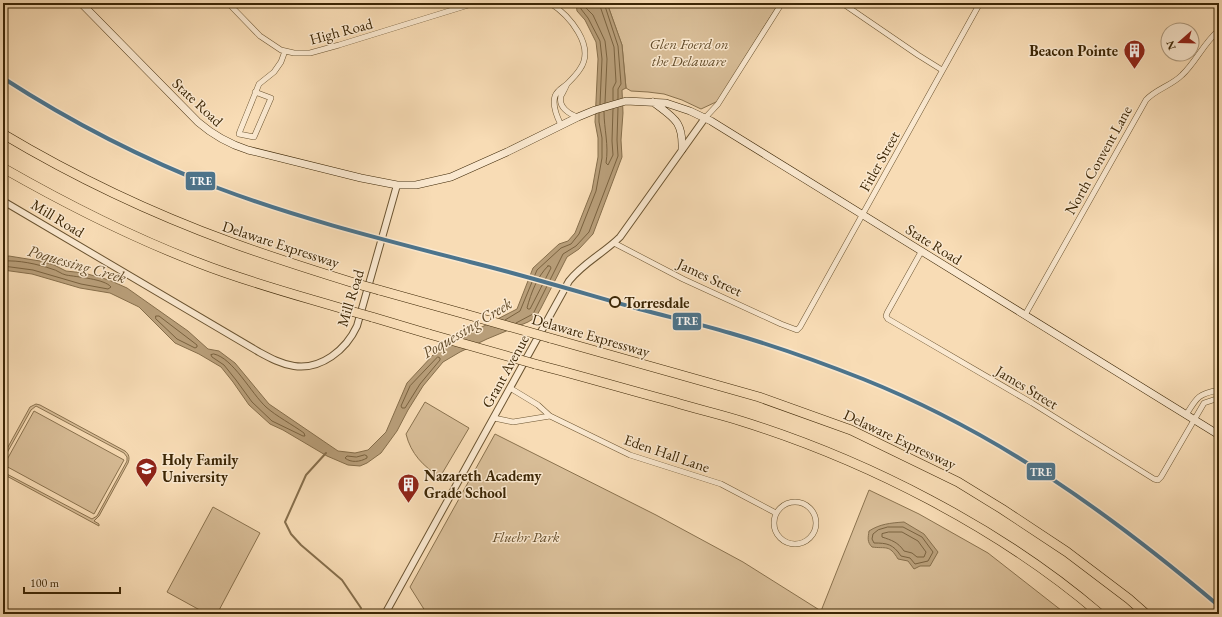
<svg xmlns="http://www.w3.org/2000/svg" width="1222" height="617" font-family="'EB Garamond',serif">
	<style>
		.green { fill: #d8bd97; stroke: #8a724e }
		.water { fill: #b89e79; stroke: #866e4b }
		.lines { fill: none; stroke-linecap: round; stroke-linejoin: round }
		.shore { stroke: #7a623f; stroke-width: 1 }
		.stream { stroke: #866e4b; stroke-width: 2 }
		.minor-casing { stroke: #6b5431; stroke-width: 6 }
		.tertiary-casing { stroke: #6b5431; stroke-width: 8 }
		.secondary-casing { stroke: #3c2605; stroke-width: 8 }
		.motorway-casing { stroke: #3c2605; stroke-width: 10 }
		.minor { stroke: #fae8cf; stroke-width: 5 }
		.tertiary { stroke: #fae8cf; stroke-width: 6 }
		.secondary { stroke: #fae8cf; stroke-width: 7 }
		.motorway { stroke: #f8dcb5; stroke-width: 9 }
		.motorway-bridge-casing { stroke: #3c2605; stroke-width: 10; stroke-linecap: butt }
		.motorway-bridge { stroke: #f8dcb5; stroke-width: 9 }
		.rail-1-casing { stroke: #fae8cf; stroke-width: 7 }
		.rail-1 { stroke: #4c748c; stroke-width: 4 }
		.stop-dot { fill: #fae8cf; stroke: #3c2605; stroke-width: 2 }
		.labels { text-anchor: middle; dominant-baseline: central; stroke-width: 3; stroke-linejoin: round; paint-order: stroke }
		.street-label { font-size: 15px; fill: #3c2605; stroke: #fae8cf }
		.park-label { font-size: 15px; font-style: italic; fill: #634c2a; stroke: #fae8cf }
		.poi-label { font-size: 15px; font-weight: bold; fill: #3c2605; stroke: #fae8cf; text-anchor: start }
		.stop-label { font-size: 15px; font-weight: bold; fill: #3c2605; stroke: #fae8cf; text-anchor: start }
		.water-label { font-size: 16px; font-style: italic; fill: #614a28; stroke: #fae8cf }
		.line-badge { stroke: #fae8cf; stroke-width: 1.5 }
		.badge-label { font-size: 11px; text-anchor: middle; font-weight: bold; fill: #fff }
	</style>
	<rect width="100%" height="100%" fill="#f8dcb5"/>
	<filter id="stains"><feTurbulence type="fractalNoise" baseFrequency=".005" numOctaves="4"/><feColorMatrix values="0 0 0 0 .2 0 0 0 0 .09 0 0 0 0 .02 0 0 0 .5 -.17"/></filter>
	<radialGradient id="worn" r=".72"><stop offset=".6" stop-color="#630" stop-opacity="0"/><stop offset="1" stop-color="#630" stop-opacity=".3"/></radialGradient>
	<path class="green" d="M607 3H779L719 99 716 102 701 109 682 100 664 94 648 92 631 91 626 88 622 45Z
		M425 402 469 428 440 477C423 466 411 454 406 434Z
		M36 404 40 405 125 451C129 454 130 458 128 463L99 516 94 521 99 524V526L3 474V472L92 519 97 516 127 461V457L124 453 36 406 31 410 3 460V456L30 407Z
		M34 411 124 460 94 514 4 465Z
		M495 434 656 515 743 562 821 611 869 490 919 514 988 553 1066 614H427L410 587Z
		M213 507 260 533 217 614H207L167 592Z"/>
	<path class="water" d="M576 3H607L622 45 626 88 622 90 623 113 621 140 622 157 593 234 579 249 567 257 541 308 536 317 528 322 487 339 460 352 443 362 423 386 408 410 397 431 381 453 367 463 360 466 348 465 327 456 283 430 270 424 249 405 233 382 221 367 199 354 175 343 139 307 110 293 80 288 32 274 3 270V257L9 256 40 261 54 265 66 271 84 273 109 280 127 288 188 331 208 349 219 351 235 363 269 404 338 451 355 453 368 450 386 432 407 383 433 355 445 346 517 309 533 268 559 244 568 241 575 233 592 190 598 157V138L595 122 598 59 596 42 585 20 577 11Z
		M904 522 924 534 938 552 930 566H920L914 569 908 561 898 559C889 544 886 549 872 547 867 542 868 538 869 531 880 524 890 523 904 522Z"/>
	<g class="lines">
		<path class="shore" d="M580 3 581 9 588 18 600 41 602 59 600 104
			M585 3V7L593 15 605 41 607 59 605 103
			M599 3 614 47 616 82 613 88V100
			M604 3 618 46 621 84 618 89V99
			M604 112C604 129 609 145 606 163L608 165 613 155 612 141 613 109
			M3 261C19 260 37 264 52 269 57 270 61 274 66 275 77 277 105 279 111 287L108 289 81 284 33 270 3 266
			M548 266H550L551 268 530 309H528L527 308C531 293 537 277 548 266Z
			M156 316H159L197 345V347L195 348 177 339 156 319Z
			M505 320 520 311 537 270 561 248 571 244 579 234 596 191 602 158V138L599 122V113
			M516 323 533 314 563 254 576 246 589 232 618 156 617 140 618 108
			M214 354C233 358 251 393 266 407 276 416 293 425 304 433L305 436H303L272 421 252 402 236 380 224 365 212 357 211 355Z
			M438 357 440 358V360L420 384 405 408H402L401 406 410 386Z
			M365 455 367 456V458C360 462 351 463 345 458L347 456 356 457Z
			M888 527H903L922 537 933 552 928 561 915 564 910 558 901 556C893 544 887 543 874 543L872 539 873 534 878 530Z
			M889 532H902L918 541 926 552 924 557H917L912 553 904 551C898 542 891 540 882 537V534Z"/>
		<path class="stream" d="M326 453 306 475 285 522 291 534 301 545 342 580 361 608"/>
		<defs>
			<path id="minor" d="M228 3 260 36 281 50 294 53H310L339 45 475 3
				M550 3C569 15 596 46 580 69 577 74 572 79 568 83 563 88 558 89 555 96 552 105 557 117 561 125
				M842 3 918 55 942 70
				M567 84C565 89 563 92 561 96 558 107 569 114 578 117
				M255 92 271 98 254 137 239 134 240 131 259 84 274 72 281 62 285 51
				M705 118 718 104 782 3
				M614 243 683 279 781 324 797 330 800 327 980 3
				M921 252 887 313 886 316 888 319 1032 403 1154 479 1158 480 1161 477 1204 403 1219 398
				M1025 315 1146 100C1156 89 1171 86 1182 75 1196 62 1203 44 1219 30
				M510 388 538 405 550 416
				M1186 415C1197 397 1198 394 1219 390
				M494 418 513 422 550 416 630 455 721 484 776 513
				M774 523a21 21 0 1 1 42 0a21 21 0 1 1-42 0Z"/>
			<path id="tertiary" d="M3 201 259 352C270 358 281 364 294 366 321 370 346 350 357 326L397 185
				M385 614 569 281C583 263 604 253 620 237L705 118"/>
			<path id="secondary" d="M81 3 198 122C213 135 229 144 248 150L361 178 397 185H416L451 177 507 152 578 117 595 110 626 101 666 103 690 111 711 121 1219 435
				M653 102C674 118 683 121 682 149"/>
			<path id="motorway" d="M3 134C75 177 151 213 230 242 271 257 312 270 354 283
				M3 168C66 204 131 237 199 263 247 282 297 295 347 310
				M379 290 465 314
				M372 317 429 334
				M550 338 759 397 851 430 958 482 1002 509 1067 552 1129 599 1146 614
				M535 364C582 376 628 390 674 402 696 409 719 414 741 421 866 460 1000 528 1100 614"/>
		</defs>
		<use href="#minor" class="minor-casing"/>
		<use href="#tertiary" class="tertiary-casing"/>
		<use href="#secondary" class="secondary-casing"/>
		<use href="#motorway" class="motorway-casing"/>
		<use href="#minor" class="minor"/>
		<use href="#tertiary" class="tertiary"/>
		<use href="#secondary" class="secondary"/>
		<use href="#motorway" class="motorway"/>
		<defs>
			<path id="motorway-bridge" d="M354 283 379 290
				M347 310 372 317
				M465 314 550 338
				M429 334 535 364"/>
		</defs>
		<use href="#motorway-bridge" class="motorway-bridge-casing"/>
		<use href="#motorway-bridge" class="motorway-bridge"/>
		<defs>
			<path id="rail-1" d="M3 78C71 122 143 159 218 188 300 219 385 240 470 262 527 276 582 293 639 309 669 317 700 324 730 333 775 346 820 362 863 379 998 433 1109 513 1219 606"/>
		</defs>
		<use href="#rail-1" class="rail-1-casing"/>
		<use href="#rail-1" class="rail-1"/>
	</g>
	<defs>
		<symbol id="building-pin" viewBox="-11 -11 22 30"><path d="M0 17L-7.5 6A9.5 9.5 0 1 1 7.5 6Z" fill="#8f2418" stroke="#fae8cf"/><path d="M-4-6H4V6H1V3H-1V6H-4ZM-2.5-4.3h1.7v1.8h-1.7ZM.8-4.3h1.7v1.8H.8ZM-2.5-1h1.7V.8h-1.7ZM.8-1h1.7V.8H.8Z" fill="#fff"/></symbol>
		<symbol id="university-pin" viewBox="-11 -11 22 30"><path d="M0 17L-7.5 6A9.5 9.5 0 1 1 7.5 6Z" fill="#8f2418" stroke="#fae8cf"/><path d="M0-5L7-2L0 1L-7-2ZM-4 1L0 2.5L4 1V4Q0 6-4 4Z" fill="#fff"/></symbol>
	</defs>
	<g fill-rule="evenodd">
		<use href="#building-pin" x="1122" y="38" width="25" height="34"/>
		<use href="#university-pin" x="134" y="456" width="25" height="34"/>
		<use href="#building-pin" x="396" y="472" width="25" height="34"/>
	</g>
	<circle class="stop-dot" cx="615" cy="302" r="5"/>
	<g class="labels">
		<g class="street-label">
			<text transform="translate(341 31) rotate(-15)">High Road</text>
			<text transform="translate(198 102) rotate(43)">State Road</text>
			<text transform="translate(1098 160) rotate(-61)">North Convent Lane</text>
			<text transform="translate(879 161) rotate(-61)">Fitler Street</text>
			<text transform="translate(58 218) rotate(31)">Mill Road</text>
			<text transform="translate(281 244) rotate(18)">Delaware Expressway</text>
			<text transform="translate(934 244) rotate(32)">State Road</text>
			<text transform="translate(710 277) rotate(25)">James Street</text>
			<text transform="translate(350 298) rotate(-73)">Mill Road</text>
			<text transform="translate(591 335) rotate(16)">Delaware Expressway</text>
			<text transform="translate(505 371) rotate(-61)">Grant Avenue</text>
			<text transform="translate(1027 387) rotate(31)">James Street</text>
			<text transform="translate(900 439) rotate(25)">Delaware Expressway</text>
			<text transform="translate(667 453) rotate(19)">Eden Hall Lane</text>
		</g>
		<g class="park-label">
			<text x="689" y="43">Glen Foerd on<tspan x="689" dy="17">the Delaware</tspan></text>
			<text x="526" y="536">Fluehr Park</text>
		</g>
		<g class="poi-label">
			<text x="1118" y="50" text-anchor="end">Beacon Pointe</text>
			<text x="162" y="459">Holy Family<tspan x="162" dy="17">University</tspan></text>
			<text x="424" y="475">Nazareth Academy<tspan x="424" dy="17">Grade School</tspan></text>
		</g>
		<g class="stop-label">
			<text x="624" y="302">Torresdale</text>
		</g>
		<g class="water-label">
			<text transform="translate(77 264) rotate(16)">Poquessing Creek</text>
			<text transform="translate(467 328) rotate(-31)">Poquessing Creek</text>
		</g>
	</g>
	<g class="line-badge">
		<rect x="185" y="171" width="31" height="20" rx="4" fill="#4c748c"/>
		<rect x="672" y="312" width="30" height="19" rx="4" fill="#4c748c"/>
		<rect x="1026" y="462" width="30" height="19" rx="4" fill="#4c748c"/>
	</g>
	<g class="badge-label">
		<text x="201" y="185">TRE</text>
		<text x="687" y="325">TRE</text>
		<text x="1041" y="476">TRE</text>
	</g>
	<rect width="1222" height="617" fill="none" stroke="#f8dcb5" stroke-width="16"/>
	<rect x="4" y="4" width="1214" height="609" fill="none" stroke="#3c2605" stroke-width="2"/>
	<rect x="8" y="8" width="1206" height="601" fill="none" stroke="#3c2605"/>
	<g transform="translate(1180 42) rotate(250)"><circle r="19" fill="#fae8cf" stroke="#ae9a7e"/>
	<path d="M0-3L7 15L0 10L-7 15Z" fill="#8f2418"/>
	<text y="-6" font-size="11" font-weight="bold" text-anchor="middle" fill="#3c2605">N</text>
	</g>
	<path d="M24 587v6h96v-6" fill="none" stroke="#3c2605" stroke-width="2"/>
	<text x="30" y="587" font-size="12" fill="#3c2605" stroke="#fae8cf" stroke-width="3" paint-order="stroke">100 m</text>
	<rect width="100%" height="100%" filter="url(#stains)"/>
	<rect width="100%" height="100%" fill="url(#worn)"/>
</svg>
